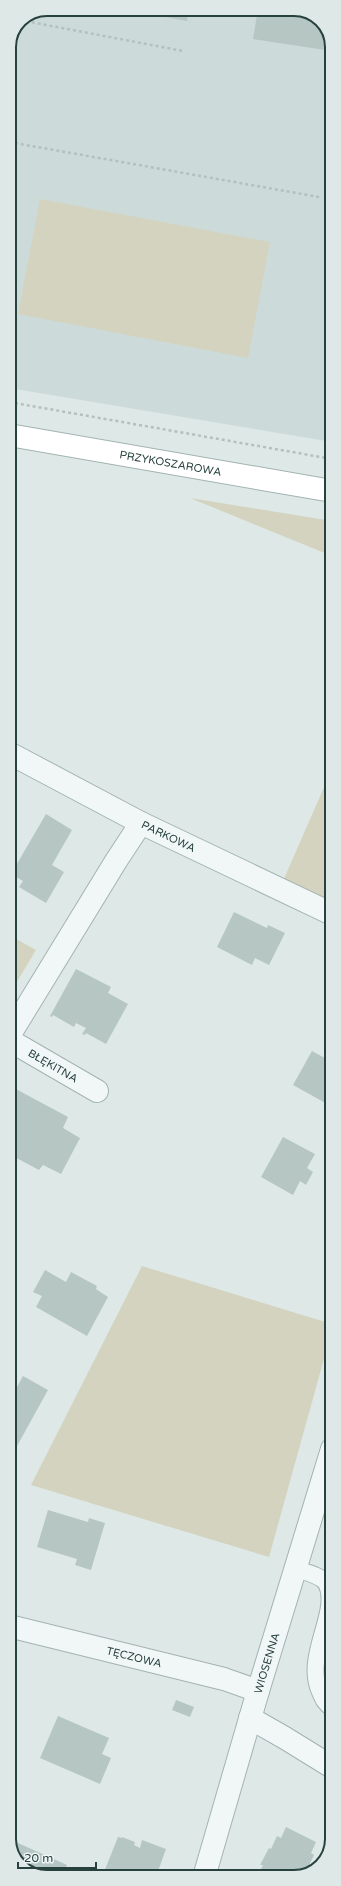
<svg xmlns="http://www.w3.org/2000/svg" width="341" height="1886" font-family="'Varela Round',sans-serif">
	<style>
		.built { fill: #ccdbd9 }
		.green { fill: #d3d3bf }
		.building { fill: #b5c6c3 }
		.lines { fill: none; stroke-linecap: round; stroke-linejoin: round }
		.lane-casing { stroke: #a3b3b1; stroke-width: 18 }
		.street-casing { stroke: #a3b3b1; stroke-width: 24 }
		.secondary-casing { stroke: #a3b3b1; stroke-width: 24 }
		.path { stroke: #b4c0be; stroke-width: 2.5; stroke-dasharray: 3 3; stroke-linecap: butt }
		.lane { stroke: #f1f7f6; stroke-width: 16 }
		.street { stroke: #f1f7f6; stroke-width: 22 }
		.secondary { stroke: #fff; stroke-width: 22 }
		.labels { text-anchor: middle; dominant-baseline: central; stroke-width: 3; stroke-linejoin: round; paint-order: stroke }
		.street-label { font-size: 11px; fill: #27413d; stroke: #eef6f5 }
		.rim { fill: none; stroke: #27413d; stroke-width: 2 }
	</style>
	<rect width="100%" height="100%" fill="#dee9e7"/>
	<path class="built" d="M47 9H299L332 42V408L326 441 9 388V47L20 20Z"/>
	<path class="green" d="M40 199 270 242 248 358 18 314Z
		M190 498 332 521V556Z
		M332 769V902L283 881Z
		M9 935 36 950 9 995Z
		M142 1266 332 1324V1330L269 1557 31 1485Z"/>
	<path class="building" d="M123 9H189L187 21Z
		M258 9H299L321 20 332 42V51L253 39Z
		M46 814 72 830 52 865 64 872 46 903 19 887 23 881 11 874Z
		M234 912 267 928 268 925 285 933 269 965 255 958 252 965 217 947Z
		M76 969 111 987 108 993 128 1004 106 1044 86 1033 85 1035 82 1034 86 1028 76 1023 74 1027 53 1015 52 1017 50 1016Z
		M312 1051 332 1062V1099L329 1105 293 1085Z
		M14 1088 68 1117 63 1128 80 1138 61 1174 43 1165 39 1170 9 1154V1096Z
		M283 1137 315 1154 307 1168 313 1172 306 1185 300 1181 293 1195 261 1177Z
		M45 1270 66 1282 71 1272 97 1286 96 1289 108 1297 87 1336 36 1307 42 1296 33 1292Z
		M23 1376 48 1390 17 1446 9 1441V1394L12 1396Z
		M48 1510 88 1522 89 1518 105 1523 91 1570 75 1565 77 1559 37 1547Z
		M332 1664V1675L327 1672Z
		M176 1700 194 1707 190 1717 172 1710Z
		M58 1716 109 1738 102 1754 111 1758 100 1784 40 1758Z
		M286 1827 316 1842 311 1853 314 1855 305 1874 299 1877H257L263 1865H260L269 1848 271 1849 277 1836 281 1838Z
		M118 1837 122 1838V1837L135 1842 134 1845 140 1848 142 1840 166 1849 156 1877H114L104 1872Z
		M9 1839 67 1865 62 1877H42L20 1866 9 1844Z"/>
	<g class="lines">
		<defs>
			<path id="lane" d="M296 1569C305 1572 320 1575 326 1583 341 1611 303 1656 320 1692 323 1699 325 1704 332 1708"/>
			<g id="street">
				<path id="s1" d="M9 753 141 823 332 914"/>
				<path d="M9 1036 116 861 141 823"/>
				<path id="s2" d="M9 1040 97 1091"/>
				<path id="s3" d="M9 1626 224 1679 258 1691"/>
				<path d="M250 1718 285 1738 332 1767"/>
				<path id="s4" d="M204 1877 258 1691 332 1449"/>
			</g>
			<g id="secondary">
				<path id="s5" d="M9 435 332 491"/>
			</g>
		</defs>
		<use href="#lane" class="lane-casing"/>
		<use href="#street" class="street-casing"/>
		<use href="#secondary" class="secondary-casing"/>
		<path class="path" d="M20 20 183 51
			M9 79 16 29
			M9 142 319 197
			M9 402 332 459
			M329 458 332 444"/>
		<use href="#lane" class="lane"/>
		<use href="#street" class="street"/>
		<use href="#secondary" class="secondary"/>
	</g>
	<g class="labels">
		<g class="street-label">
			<text stroke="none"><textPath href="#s5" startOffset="164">PRZYKOSZAROWA</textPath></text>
			<text stroke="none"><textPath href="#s1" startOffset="180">PARKOWA</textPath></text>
			<text stroke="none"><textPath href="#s2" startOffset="51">BŁĘKITNA</textPath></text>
			<text stroke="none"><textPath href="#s3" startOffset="129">TĘCZOWA</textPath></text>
			<text stroke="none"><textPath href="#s4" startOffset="223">WIOSENNA</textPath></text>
		</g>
	</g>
	<path d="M0 0H341V1886H0ZM47 16H294A31 31 0 0 1 325 47V1839A31 31 0 0 1 294 1870H47A31 31 0 0 1 16 1839V47A31 31 0 0 1 47 16Z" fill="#dee8e6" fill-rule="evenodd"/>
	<path class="rim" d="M47 16H294A31 31 0 0 1 325 47V1839A31 31 0 0 1 294 1870H47A31 31 0 0 1 16 1839V47A31 31 0 0 1 47 16Z"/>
	<path d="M18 1862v6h78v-6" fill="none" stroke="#27413d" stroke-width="2"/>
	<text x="24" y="1862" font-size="12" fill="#27413d" stroke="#eef6f5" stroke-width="3" paint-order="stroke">20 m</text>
</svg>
